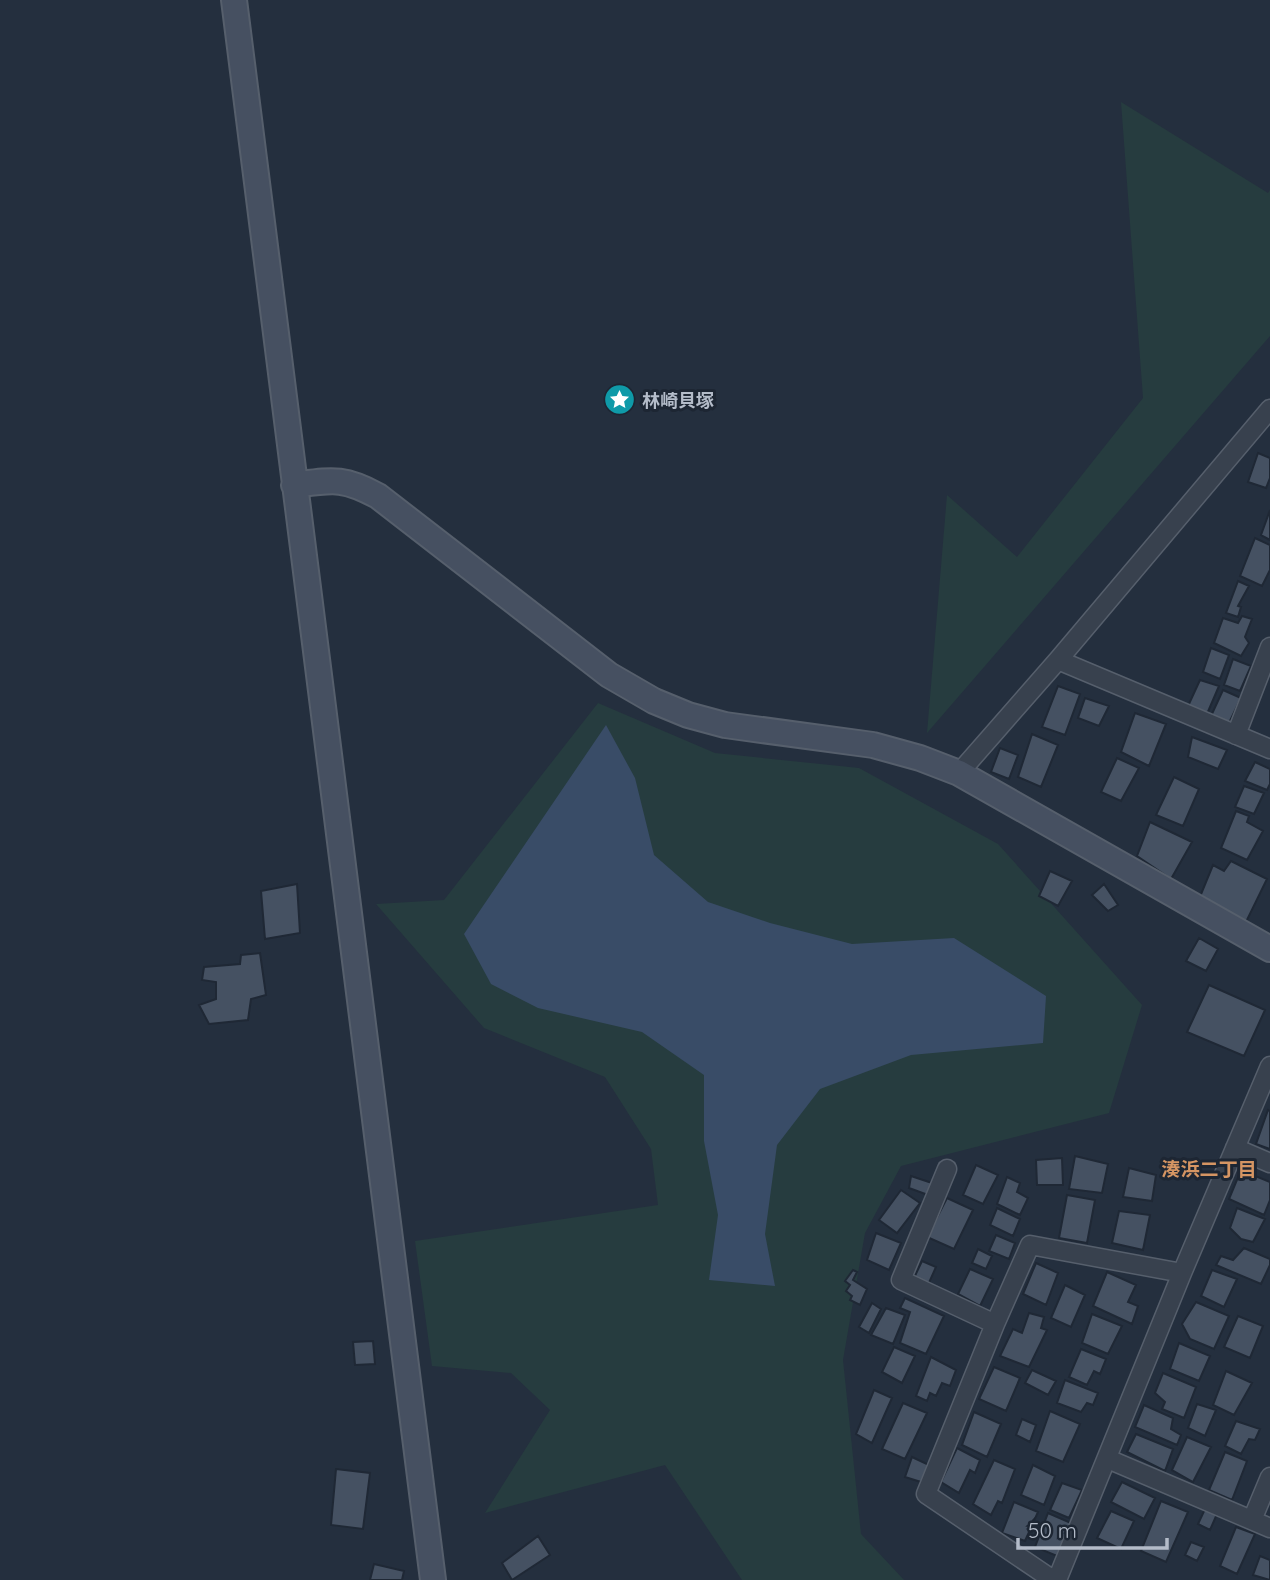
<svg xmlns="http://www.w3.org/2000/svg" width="1270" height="1580" font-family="Quicksand,'Noto Sans JP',sans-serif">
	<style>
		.green { fill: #263c3f }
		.water { fill: #394c67 }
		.building { fill: #455162; stroke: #1f2835; stroke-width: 2 }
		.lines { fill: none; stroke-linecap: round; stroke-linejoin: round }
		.street-casing { stroke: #565f6c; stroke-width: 21 }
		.secondary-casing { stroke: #565f6c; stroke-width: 28 }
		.street { stroke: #38414e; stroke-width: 18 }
		.secondary { stroke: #465061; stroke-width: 24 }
		.labels { text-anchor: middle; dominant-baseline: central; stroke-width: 6; stroke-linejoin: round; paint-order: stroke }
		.poi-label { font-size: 18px; font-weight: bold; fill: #b4bcc9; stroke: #1d2633; text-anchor: start }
		.neighbourhood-label { font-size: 19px; font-weight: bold; fill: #d59563; stroke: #1d2633 }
	</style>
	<rect width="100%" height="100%" fill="#242f3e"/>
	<path class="green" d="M1121 102 1268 193 1270 190V336L927 733 947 495 1017 557 1143 398Z
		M598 703 715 753 859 768 998 844 1142 1005 1109 1113 901 1166 865 1233 843 1360 861 1534 904 1580H742L665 1465 485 1513 550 1410 511 1373 432 1366 415 1241 658 1205 651 1149 605 1077 484 1028 376 904 444 900Z"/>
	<path class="water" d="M606 725 635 778 654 855 708 902 770 923 852 944 954 938 1046 996 1043 1043 911 1055 820 1089 777 1145 765 1234 775 1286 709 1280 718 1215 704 1141V1075L642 1032 538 1008 491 984 464 934Z"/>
	<path class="building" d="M1258 453 1270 458V478L1266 488 1248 482Z
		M1270 510V540L1261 535Z
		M1255 538 1270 545V570L1262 586 1240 576Z
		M1238 581 1249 586 1238 606 1241 607 1238 617 1226 613Z
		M1242 616 1252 619 1245 637 1249 643 1241 656 1214 643 1223 618 1238 623Z
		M1211 648 1229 655 1220 679 1203 672Z
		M1233 659 1251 666 1240 691 1224 685Z
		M1200 680 1219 686 1207 714 1188 706Z
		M1058 686 1080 694 1065 735 1042 727Z
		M1223 690 1241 698 1229 723 1211 716Z
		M1085 698 1109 706 1099 726 1078 718Z
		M1135 713 1166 724 1149 766 1121 752Z
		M1032 734 1058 745 1041 787 1018 777Z
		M1192 737 1227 750 1218 769 1188 757Z
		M1000 748 1018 755 1009 779 991 772Z
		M1117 758 1139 768 1121 801 1101 792Z
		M1255 762 1270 769V784L1267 790 1245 781Z
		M1174 777 1199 789 1183 826 1156 815Z
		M1244 786 1264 793 1254 814 1235 807Z
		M1236 811 1249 816 1247 822 1263 831 1247 860 1221 848Z
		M1150 822 1192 842 1171 879 1137 856Z
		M1231 861 1267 879 1246 922 1199 899 1213 865 1224 871Z
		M1050 871 1072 881 1058 906 1039 896Z
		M297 884 300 933 265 939 261 891Z
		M1104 884 1118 905 1108 911 1092 895Z
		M1199 938 1218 949 1206 971 1186 961Z
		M260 953 266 995 251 999 248 1020 209 1024 199 1005 216 999V982L202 980 204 967 240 964 241 955Z
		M1209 985 1265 1010 1244 1056 1187 1032Z
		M1268 1110 1270 1111V1149L1256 1144Z
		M1075 1156 1108 1164 1102 1193 1069 1189Z
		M1062 1158 1063 1185H1037L1036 1160Z
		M976 1165 998 1175 983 1204 963 1195Z
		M1129 1168 1156 1175 1152 1201 1123 1197Z
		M1241 1170 1270 1182V1200L1264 1215 1229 1199Z
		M911 1176 932 1183 928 1195 909 1188Z
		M1007 1177 1020 1183 1017 1192 1028 1198 1020 1215 997 1204Z
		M901 1190 920 1203 897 1233 879 1220Z
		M1067 1195 1095 1200 1087 1243 1059 1238Z
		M947 1198 973 1210 954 1249 927 1237Z
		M997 1208 1020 1219 1013 1236 990 1225Z
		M1237 1208 1265 1219 1253 1242 1241 1239 1230 1228Z
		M1119 1211 1150 1215 1143 1250 1112 1243Z
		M876 1233 901 1243 889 1270 867 1260Z
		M996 1235 1015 1243 1009 1259 989 1251Z
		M1244 1248 1270 1259V1265L1261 1284 1216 1265 1221 1256 1233 1260Z
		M978 1249 992 1256 986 1269 972 1263Z
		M922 1261 936 1267 928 1285 914 1278Z
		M1036 1263 1058 1273 1046 1305 1023 1294Z
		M970 1269 993 1279 980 1306 958 1294Z
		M853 1270 857 1272 853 1280 867 1289 860 1305 850 1300 852 1296 846 1291 850 1285 845 1281Z
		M1212 1270 1237 1279 1224 1307 1201 1296Z
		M1107 1272 1136 1285 1128 1302 1138 1306 1132 1324 1093 1306Z
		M1065 1285 1085 1295 1071 1327 1051 1318Z
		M905 1298 944 1316 926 1354 900 1343 910 1312 900 1308Z
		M1196 1302 1229 1316 1214 1349 1190 1339 1182 1324Z
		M872 1303 881 1309 869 1333 859 1327Z
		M886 1308 905 1315 893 1344 871 1335Z
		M1029 1313 1044 1317 1041 1328 1047 1330 1029 1367 1000 1356 1013 1329 1022 1333Z
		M1092 1314 1122 1326 1108 1354 1082 1343Z
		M1238 1316 1263 1326 1250 1358 1224 1347Z
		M373 1341 375 1364 355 1365 353 1342Z
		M1179 1343 1210 1356 1199 1381 1170 1369Z
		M894 1347 915 1356 902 1383 882 1372Z
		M1081 1349 1106 1359 1100 1374 1094 1371 1087 1385 1069 1377Z
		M931 1357 956 1370 950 1386 942 1383 936 1396 930 1393 927 1401 916 1396Z
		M994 1367 1020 1378 1006 1411 979 1399Z
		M1032 1370 1056 1381 1048 1395 1025 1383Z
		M1226 1371 1252 1383 1234 1415 1213 1405Z
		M1163 1373 1196 1387 1184 1418 1162 1409 1165 1402 1155 1393Z
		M1065 1380 1098 1393 1093 1405 1087 1403 1081 1412 1057 1403Z
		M874 1390 892 1398 872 1443 856 1434Z
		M903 1403 927 1413 905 1459 882 1449Z
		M1197 1404 1216 1410 1205 1436 1188 1428Z
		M1144 1405 1173 1418 1171 1429 1181 1435 1177 1445 1135 1427Z
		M1050 1411 1080 1424 1063 1462 1036 1451Z
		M974 1412 1001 1424 987 1457 962 1445Z
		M1022 1419 1036 1425 1030 1442 1016 1435Z
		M1236 1421 1260 1429 1255 1440 1249 1439 1241 1454 1225 1446Z
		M1136 1434 1173 1449 1165 1471 1127 1452Z
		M1187 1437 1211 1447 1193 1482 1172 1470Z
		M957 1448 980 1460 975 1473 970 1470 959 1493 941 1482Z
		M1225 1452 1247 1461 1232 1500 1209 1490Z
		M912 1457 929 1465 921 1482 905 1477Z
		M994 1460 1015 1469 1002 1503 998 1501 991 1515 973 1504Z
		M1033 1465 1055 1476 1044 1505 1021 1495Z
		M336 1469 370 1473 363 1529 331 1525Z
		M1122 1482 1155 1498 1144 1519 1111 1502Z
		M1062 1483 1082 1490 1069 1518 1050 1510Z
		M1161 1501 1188 1512 1166 1562 1141 1551Z
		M1014 1502 1038 1512 1025 1541 1002 1533Z
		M1205 1509 1217 1514 1210 1530 1198 1524Z
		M1111 1511 1134 1521 1121 1549 1097 1538Z
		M1048 1513 1071 1523 1057 1556 1035 1547Z
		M1236 1527 1255 1534 1237 1574 1220 1566Z
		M538 1536 550 1555 512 1580 502 1563Z
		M1191 1542 1204 1547 1197 1561 1185 1555Z
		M1260 1556 1270 1560V1580L1253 1575Z
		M374 1564 404 1571 402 1580H370Z"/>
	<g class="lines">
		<defs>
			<path id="street" d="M1058 660 1270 749
				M1236 735 1270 647
				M959 773 1058 660 1270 409
				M1235 1148 1270 1163
				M947 1169 901 1280 995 1324
				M1108 1459 1270 1528
				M1252 1520 1270 1477
				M1053 1580 926 1494 995 1324 1030 1245 1182 1273
				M1057 1580 1182 1273 1270 1066"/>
			<path id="secondary" d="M234 0 433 1580
				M294 485C333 480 343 477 378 496L609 675 654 701 688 715 725 725 873 745 920 758 959 773 1270 949"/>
		</defs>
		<use href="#street" class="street-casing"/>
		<use href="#secondary" class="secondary-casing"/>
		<use href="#street" class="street"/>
		<use href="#secondary" class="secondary"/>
	</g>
	<defs>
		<symbol id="sight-disc" viewBox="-11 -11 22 22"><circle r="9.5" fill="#0f9aa8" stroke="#1d2633"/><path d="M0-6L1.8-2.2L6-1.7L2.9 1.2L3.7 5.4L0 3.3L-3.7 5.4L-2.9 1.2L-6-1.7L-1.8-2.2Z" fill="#fff"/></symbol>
	</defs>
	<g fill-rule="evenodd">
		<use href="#sight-disc" x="602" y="382" width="35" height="35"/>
	</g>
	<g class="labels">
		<g class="poi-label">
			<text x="642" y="400">林崎貝塚</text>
		</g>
		<g class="neighbourhood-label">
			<text x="1209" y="1169">湊浜二丁目</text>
		</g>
	</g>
	<path d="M1018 1538v10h149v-10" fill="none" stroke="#b4bcc9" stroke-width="3.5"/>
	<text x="1028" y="1538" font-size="21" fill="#b4bcc9" stroke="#1d2633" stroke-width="5" paint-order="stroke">50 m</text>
</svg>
